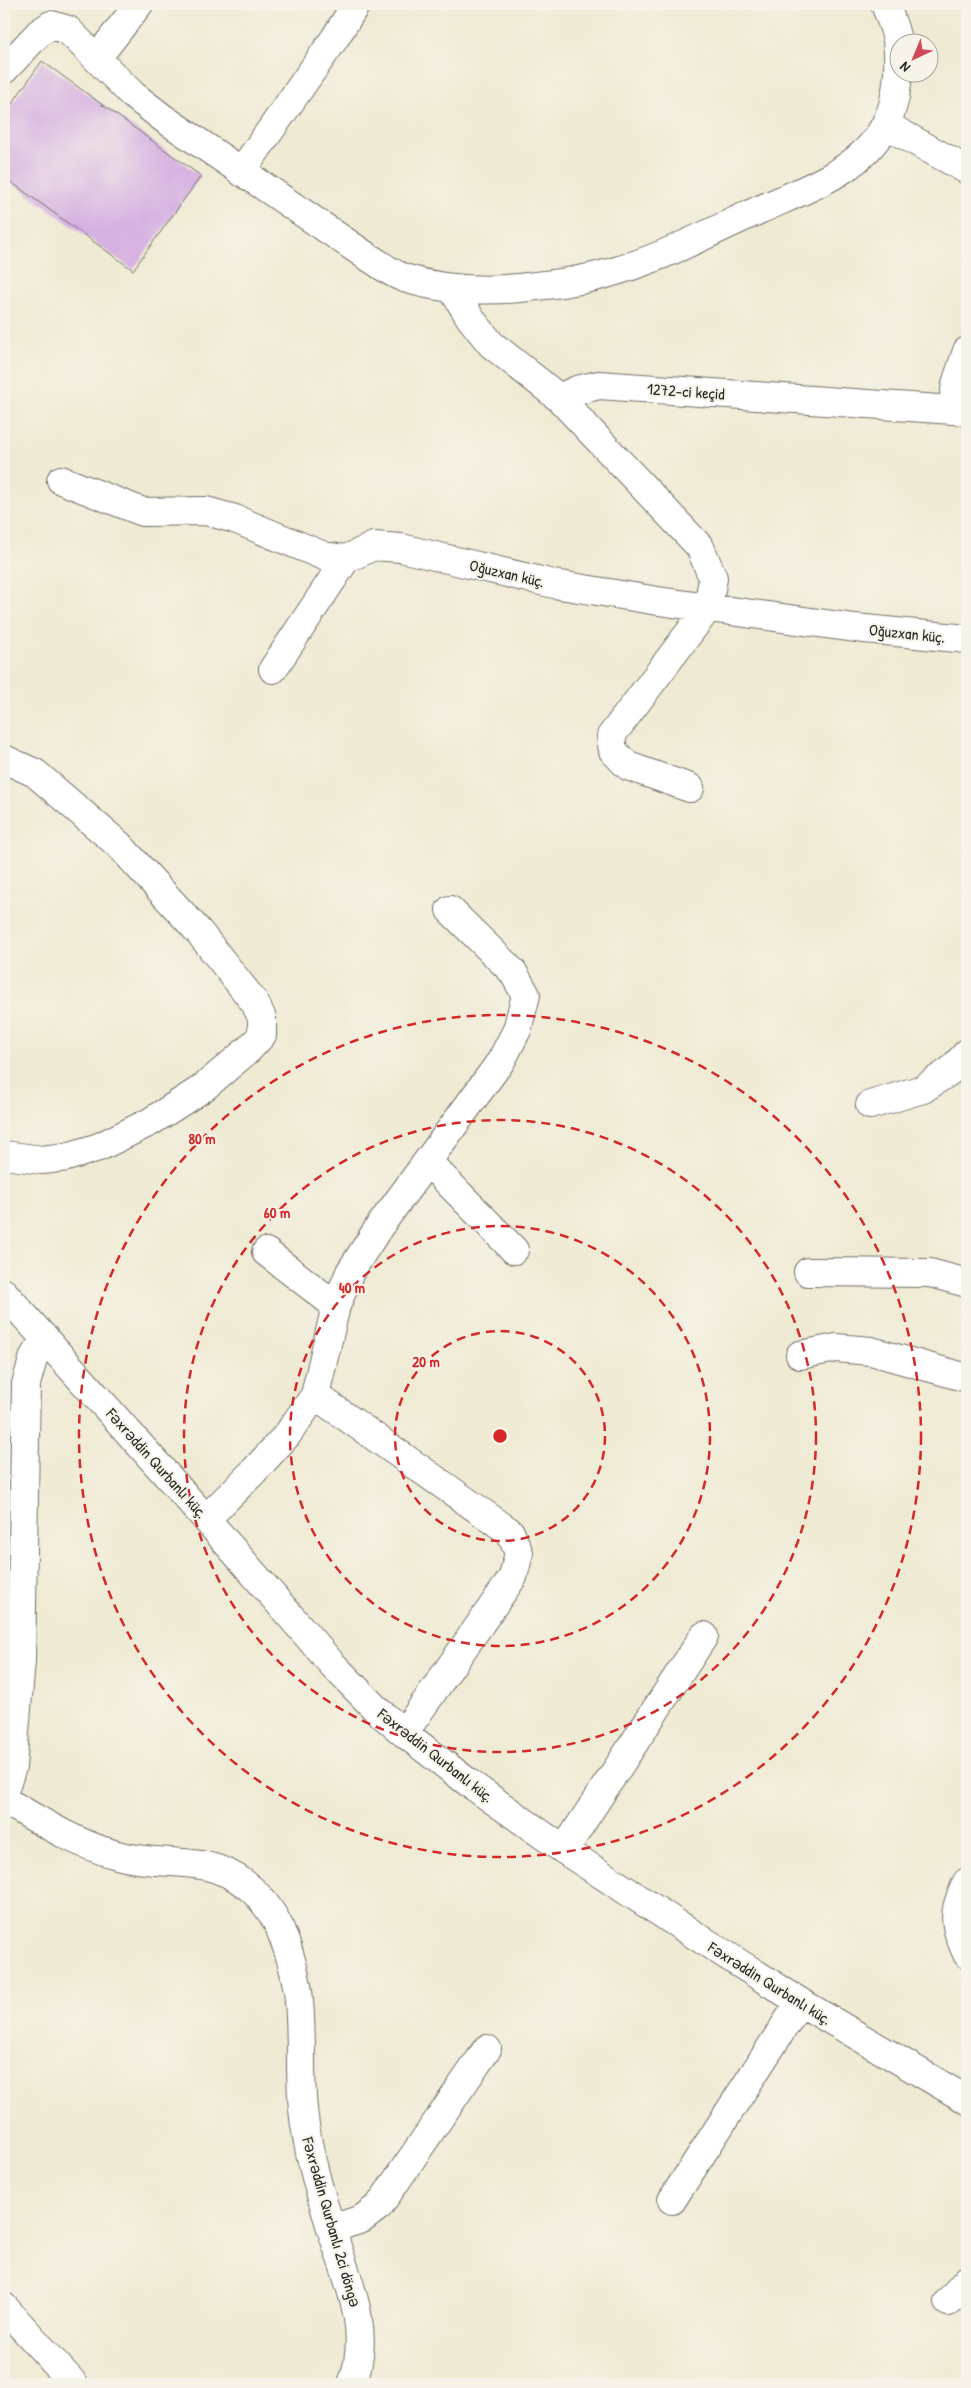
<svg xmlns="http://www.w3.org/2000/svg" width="971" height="2388" font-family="'Patrick Hand',sans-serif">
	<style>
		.building { fill: #d5b0e1 }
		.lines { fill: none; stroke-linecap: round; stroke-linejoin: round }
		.minor-casing { stroke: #706e66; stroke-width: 30 }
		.minor { stroke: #fff; stroke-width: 28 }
		.ring { fill: none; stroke: #d62828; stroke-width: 2.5; stroke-dasharray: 9 6 }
		.labels { text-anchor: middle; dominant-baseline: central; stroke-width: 4; stroke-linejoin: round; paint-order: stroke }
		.street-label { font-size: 16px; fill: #2b2b2b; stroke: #f7f3e8 }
		.centre { fill: #d62828; stroke: #f7f3e8; stroke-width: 2.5 }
		.ring-label { font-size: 15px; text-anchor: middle; font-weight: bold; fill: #d62828; stroke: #f7f3e8; stroke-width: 4; stroke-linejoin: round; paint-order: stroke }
	</style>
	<rect width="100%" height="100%" fill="#f7f3e8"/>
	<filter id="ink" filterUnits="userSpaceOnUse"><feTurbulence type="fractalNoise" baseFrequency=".02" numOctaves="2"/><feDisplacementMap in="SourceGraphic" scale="10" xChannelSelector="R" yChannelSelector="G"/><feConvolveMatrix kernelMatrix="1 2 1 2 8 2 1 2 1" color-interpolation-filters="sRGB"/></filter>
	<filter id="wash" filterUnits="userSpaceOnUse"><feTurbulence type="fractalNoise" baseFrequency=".0096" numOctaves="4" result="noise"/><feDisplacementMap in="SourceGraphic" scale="20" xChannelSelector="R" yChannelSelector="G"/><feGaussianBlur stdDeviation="1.12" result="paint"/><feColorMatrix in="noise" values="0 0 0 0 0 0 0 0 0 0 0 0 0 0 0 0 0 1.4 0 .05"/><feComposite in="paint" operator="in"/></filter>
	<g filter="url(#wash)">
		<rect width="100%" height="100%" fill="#efead3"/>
		<g id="blocks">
			<path class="building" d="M42 61 201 176 133 270 4 177V115Z"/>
		</g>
	</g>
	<g filter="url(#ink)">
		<use href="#blocks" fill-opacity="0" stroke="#706e66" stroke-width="1"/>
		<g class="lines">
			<defs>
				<path id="minor" d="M51 25 68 30 133 95 163 118 368 257C380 264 392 274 404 278 445 291 485 292 528 287 555 284 582 281 609 273 661 259 710 232 759 210 803 190 862 171 885 125 898 102 900 66 897 40 895 28 889 15 885 4
					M97 58 139 4
					M4 70 39 33 51 25
					M886 125 967 170
					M241 172 335 38 356 4
					M453 290 471 319 491 344 559 398 577 390 599 385 967 411
					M559 398 700 547 713 578 708 608 611 736 613 751 628 766 690 788
					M952 410 956 384 967 351
					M61 480 143 512 206 511 235 519 324 556 346 559 374 546 401 548 554 584 658 601 855 628 967 639
					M273 669 346 559
					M4 759 35 773 119 845 199 932 255 1003 262 1018V1035L249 1049 203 1088 150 1122 99 1147 67 1157 42 1160 4 1155
					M870 1105 923 1089 950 1071 967 1053
					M428 1162 514 1250
					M266 1252 336 1306
					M808 1272 930 1273 967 1283
					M4 1293 206 1519 332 1664 377 1710 404 1733 469 1783 564 1850 690 1932 800 2002 967 2100
					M800 1355 836 1348 871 1351 967 1378
					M315 1395 510 1532 519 1553 513 1577 404 1733
					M206 1519 254 1471 287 1435 315 1395 336 1306 350 1272 379 1227 501 1061 517 1030 526 995 513 972 450 910
					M4 1791 12 1767 21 1661 26 1384 34 1356 45 1338
					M4 1800C40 1821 76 1844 117 1855 162 1868 205 1853 245 1884 260 1895 276 1916 282 1934 289 1951 295 1973 298 1991 303 2030 299 2070 303 2109 307 2150 319 2190 331 2228 347 2280 373 2330 352 2384
					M564 1850 704 1636
					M967 1882C952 1914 953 1922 967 1954
					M672 2200 800 2002
					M331 2229 362 2219 379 2206 487 2049
					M948 2302 967 2280
					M4 2307 74 2384"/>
			</defs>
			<use href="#minor" class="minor-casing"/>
			<use href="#minor" class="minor"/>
		</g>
	</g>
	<g class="ring">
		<circle cx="500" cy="1436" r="105"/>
		<circle cx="500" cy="1436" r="210"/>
		<circle cx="500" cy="1436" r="316"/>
		<circle cx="500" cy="1436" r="421"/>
	</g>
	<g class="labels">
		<g class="street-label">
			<text transform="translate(686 391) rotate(4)">1272-ci keçid</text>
			<text transform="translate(507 573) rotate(13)">Oğuzxan küç.</text>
			<text transform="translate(907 633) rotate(6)">Oğuzxan küç.</text>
			<text transform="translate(157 1463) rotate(48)">Fəxrəddin Qurbanlı küç.</text>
			<text transform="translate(436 1755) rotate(38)">Fəxrəddin Qurbanlı küç.</text>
			<text transform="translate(770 1983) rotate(32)">Fəxrəddin Qurbanlı küç.</text>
			<text transform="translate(332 2222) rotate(74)">Fəxrəddin Qurbanlı 2ci döngə</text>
		</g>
	</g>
	<circle cx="500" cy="1436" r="8" class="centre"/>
	<g class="ring-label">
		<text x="202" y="1144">80 m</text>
		<text x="277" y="1218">60 m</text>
		<text x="352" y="1293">40 m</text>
		<text x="426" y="1367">20 m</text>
	</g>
	<rect width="971" height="2388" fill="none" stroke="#f7f3e8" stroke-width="20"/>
	<g transform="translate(914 58) rotate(224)"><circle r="24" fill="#f7f3e8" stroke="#a5a39c"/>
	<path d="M0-4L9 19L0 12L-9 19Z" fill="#d1495b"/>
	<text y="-8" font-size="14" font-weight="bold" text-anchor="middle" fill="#2b2b2b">N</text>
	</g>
</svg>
